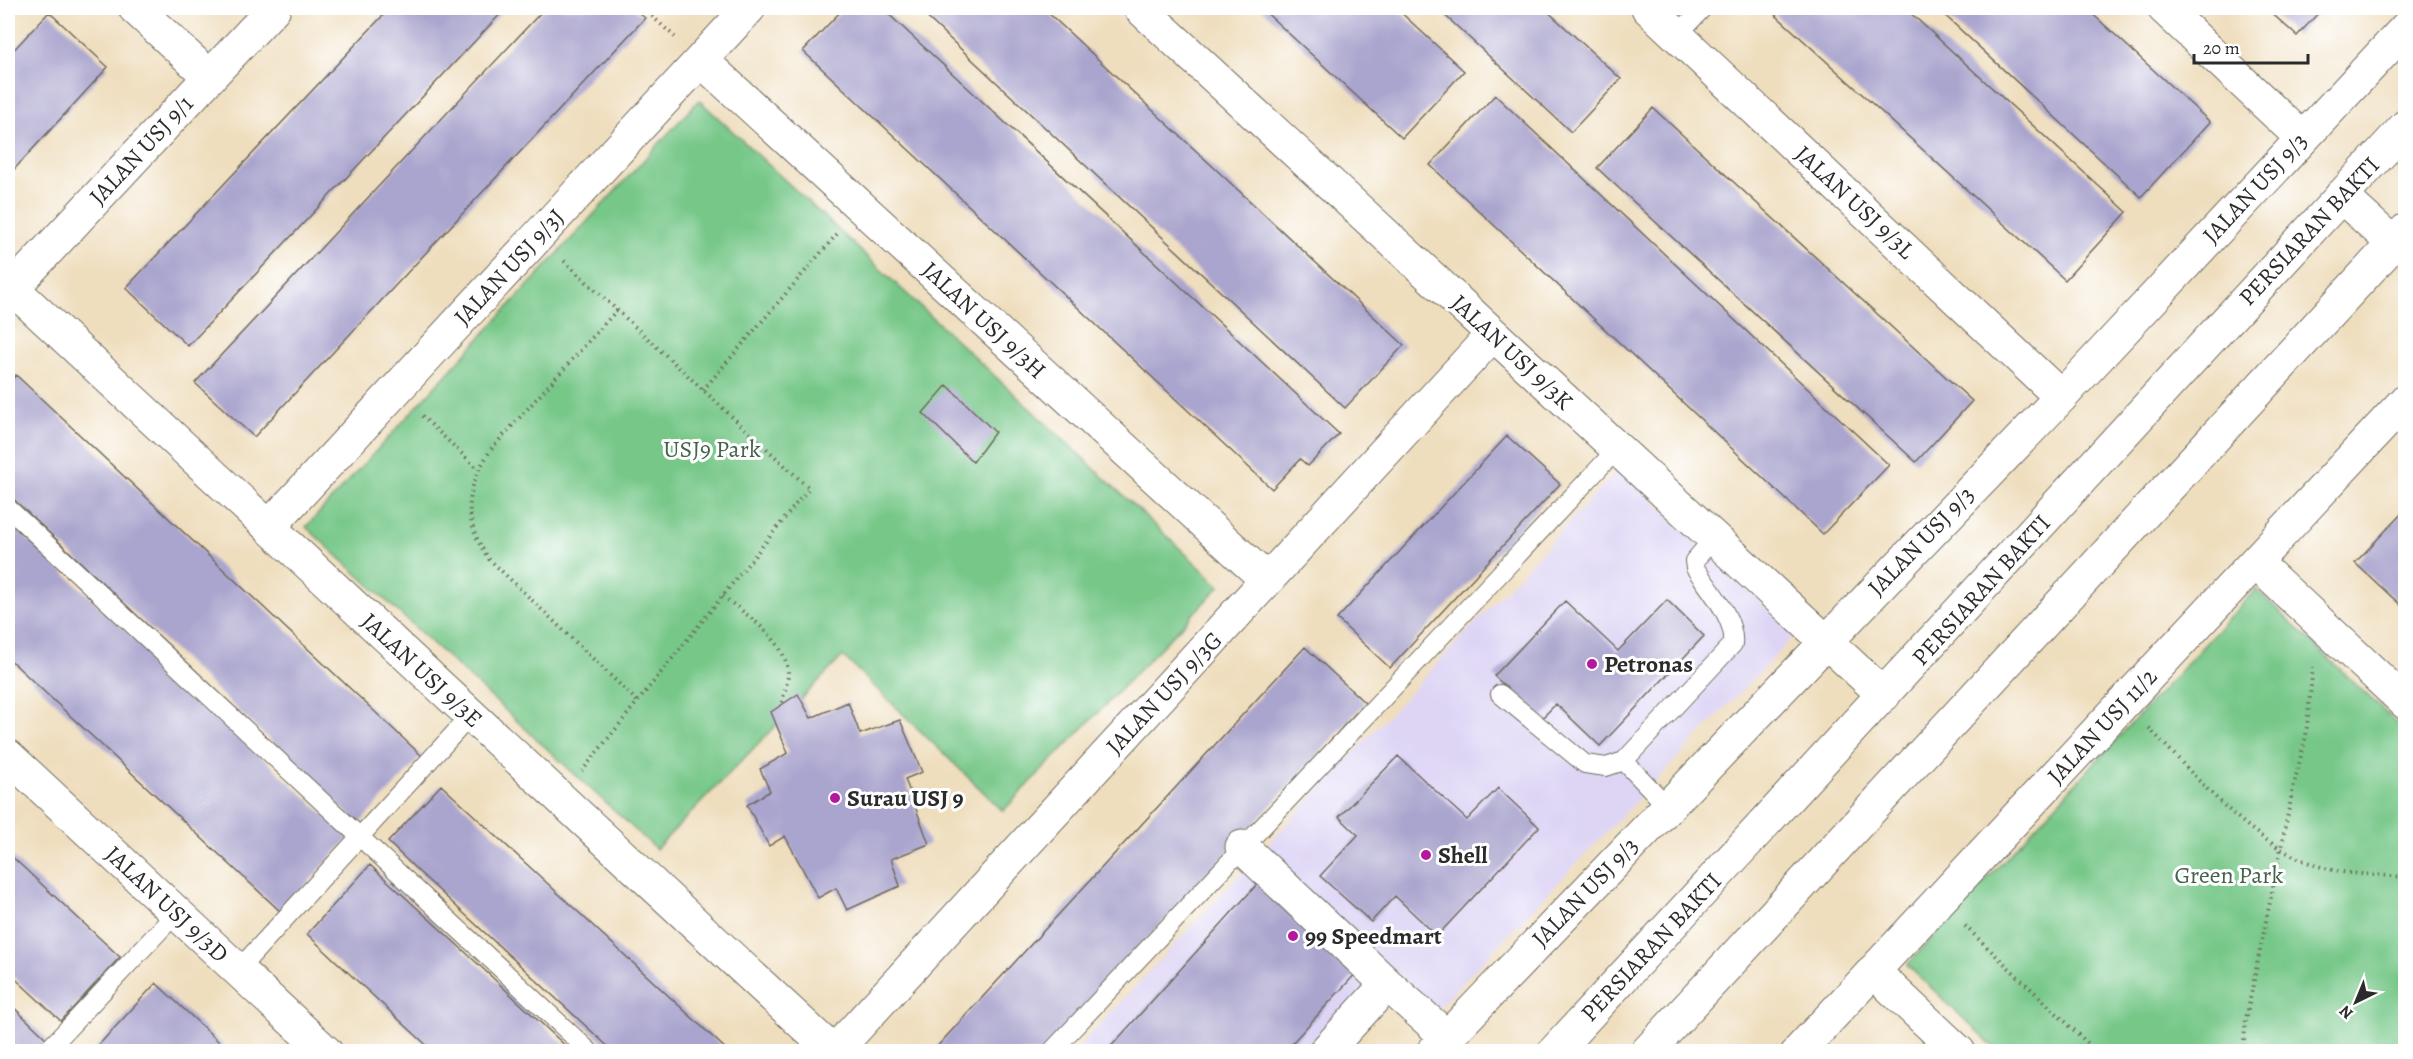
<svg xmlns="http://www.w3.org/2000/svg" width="2413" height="1059" font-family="Alegreya,serif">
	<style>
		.built { fill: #ded5f5 }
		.green { fill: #76c788; stroke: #50795a; stroke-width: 1.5 }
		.building { fill: #aaa5ce }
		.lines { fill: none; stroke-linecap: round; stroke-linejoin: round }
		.service-casing { stroke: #706a5e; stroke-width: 20 }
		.minor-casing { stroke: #706a5e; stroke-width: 35 }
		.tertiary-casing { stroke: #706a5e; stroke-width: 35 }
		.path { stroke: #706a5e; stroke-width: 4; stroke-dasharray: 1.5 4.5; stroke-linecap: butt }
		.service { stroke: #fff; stroke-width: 18 }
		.minor { stroke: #fff; stroke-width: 33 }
		.tertiary { stroke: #fff; stroke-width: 33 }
		.poi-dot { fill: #b5179e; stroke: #fff; stroke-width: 2 }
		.labels { text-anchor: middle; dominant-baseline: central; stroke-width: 6; stroke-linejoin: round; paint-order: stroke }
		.street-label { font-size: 24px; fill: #2b2b2b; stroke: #fff }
		.park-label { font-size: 24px; fill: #45624c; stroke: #fff }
		.poi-label { font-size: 24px; font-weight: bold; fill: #2b2b2b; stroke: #fff; text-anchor: start }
	</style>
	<rect width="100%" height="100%" fill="#fff"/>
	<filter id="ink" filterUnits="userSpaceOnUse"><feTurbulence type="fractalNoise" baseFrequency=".0167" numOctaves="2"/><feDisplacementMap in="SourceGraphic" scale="12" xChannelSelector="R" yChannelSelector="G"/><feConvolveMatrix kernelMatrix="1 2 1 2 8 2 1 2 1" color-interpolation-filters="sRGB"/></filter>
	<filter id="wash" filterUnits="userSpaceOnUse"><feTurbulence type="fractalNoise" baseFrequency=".008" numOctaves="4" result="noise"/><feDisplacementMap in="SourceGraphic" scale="24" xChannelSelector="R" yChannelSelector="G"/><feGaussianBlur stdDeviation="1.35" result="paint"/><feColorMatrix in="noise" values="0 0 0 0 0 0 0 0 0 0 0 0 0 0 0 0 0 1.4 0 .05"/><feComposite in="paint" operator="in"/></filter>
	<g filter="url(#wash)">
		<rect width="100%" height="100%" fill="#efdebe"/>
		<path class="built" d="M1619 469 1796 634 1437 1009 1388 966 1309 1051 1074 1052Z"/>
		<path class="green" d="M699 100 1220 586 1003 811 843 656 656 849 306 527Z
			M2256 589 2405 731V1051H1998L1907 965Z"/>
		<g id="blocks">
			<path class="building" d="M390 8H506L188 346 126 288Z
				M545 8H633L645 18 254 437 195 383Z
				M844 8H882L1339 434 1308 466 1300 459 1272 489 803 51Z
				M917 8H1043L1404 345 1345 408Z
				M1261 8H1396L1464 71 1402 138Z
				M1437 8H1544L1621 79 1571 132Z
				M1768 8H1905L2127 212 2065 280Z
				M1937 8H2086L2210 122 2141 197Z
				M2266 8H2323L2297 36Z
				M49 12 108 67 8 176V56Z
				M1495 95 1889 465 1823 534 1430 165Z
				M1653 108 1972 401 1916 462 1597 168Z
				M16 375 422 756 359 824 8 494V384Z
				M947 385 995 432 973 462 923 413Z
				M1507 436 1560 484 1390 668 1337 619Z
				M2406 509V610L2355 563Z
				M8 521 349 838 281 912 8 658Z
				M1667 600 1704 636 1600 746 1556 704 1541 719 1494 676 1565 601 1618 651Z
				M1305 647 1365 703 1252 826 1043 1052H932Z
				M798 694 811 718 848 702 860 734 900 720 922 772 905 779 929 844 891 859 900 886 847 910 836 888 818 898 785 836 769 846 747 805 770 791 760 769 788 753 771 712Z
				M1398 756 1467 820 1498 788 1539 827 1437 936 1395 896 1371 922 1320 876 1358 835 1339 817Z
				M441 785 533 870 729 1052H614L418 871 388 842Z
				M8 853 120 957 61 1021 8 972Z
				M370 865 463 950 572 1052H434L368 991 307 934Z
				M1260 881 1359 970 1335 996 1284 1052H1106Z
				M156 983 217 1040 230 1052H98L95 1049Z
				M8 1002 49 1041 39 1052H8Z"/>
		</g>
	</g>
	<g filter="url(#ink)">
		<use href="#blocks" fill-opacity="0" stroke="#706a5e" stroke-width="1.5"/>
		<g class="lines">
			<defs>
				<path id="service" d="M1677 35 1703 8
					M8 508 590 1052
					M1500 694 1585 764 1606 767 1624 761 1733 644C1736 619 1709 589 1695 568L1694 561 1714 538
					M1624 761 1667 806
					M238 970 471 715
					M46 1052 177 912
					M1051 1052 1617 449"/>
				<path id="minor" d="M135 8 210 77
					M1140 8 1884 695
					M1648 8 2061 397
					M2164 8 2301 137
					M701 60 1267 580
					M12 288 833 1052
					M8 293 274 8
					M269 527 749 8
					M2255 562 2406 703
					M8 756 326 1052
					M1242 847 1387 984 1447 1037
					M1873 971 1959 1052
					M834 1052 1493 334
					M1325 1052 1387 984
					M1433 1052 2061 397 2406 28
					M1798 1052 2406 400"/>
				<path id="tertiary" d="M2341 196 2393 243
					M1554 1052 2406 126
					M1647 1052 2406 230"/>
			</defs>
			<use href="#service" class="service-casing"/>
			<use href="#minor" class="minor-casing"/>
			<use href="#tertiary" class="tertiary-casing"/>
			<path class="path" d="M643 8 675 37
				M564 261 809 488 582 771
				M617 310 492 448C465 488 461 519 489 559L638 702
				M703 390 837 234
				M422 416 478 469
				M723 596C747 616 786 639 788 673 788 683 783 696 781 706
				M2149 728C2202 782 2258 855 2337 871 2359 875 2383 875 2406 877
				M1965 926 2097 1052
				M2243 1052 2246 1019 2294 784 2306 736 2313 666"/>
			<use href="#service" class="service"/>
			<use href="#minor" class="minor"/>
			<use href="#tertiary" class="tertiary"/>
		</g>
	</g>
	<g class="poi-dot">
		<circle cx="1592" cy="664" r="6"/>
		<circle cx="835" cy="798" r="6"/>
		<circle cx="1426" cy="855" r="6"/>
		<circle cx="1293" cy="936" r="6"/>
	</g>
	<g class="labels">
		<g class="street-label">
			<text transform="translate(141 150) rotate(-47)">JALAN USJ 9/1</text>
			<text transform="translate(2255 188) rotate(-47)">JALAN USJ 9/3</text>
			<text transform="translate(1855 202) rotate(43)">JALAN USJ 9/3L</text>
			<text transform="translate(2309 231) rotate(-47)">PERSIARAN BAKTI</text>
			<text transform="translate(509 267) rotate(-47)">JALAN USJ 9/3J</text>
			<text transform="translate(984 320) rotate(43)">JALAN USJ 9/3H</text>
			<text transform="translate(1512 352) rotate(43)">JALAN USJ 9/3K</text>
			<text transform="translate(1921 541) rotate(-46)">JALAN USJ 9/3</text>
			<text transform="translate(1981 590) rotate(-48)">PERSIARAN BAKTI</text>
			<text transform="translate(422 670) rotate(43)">JALAN USJ 9/3E</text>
			<text transform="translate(1164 693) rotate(-47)">JALAN USJ 9/3G</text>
			<text transform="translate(2102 726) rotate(-47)">JALAN USJ 11/2</text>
			<text transform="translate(1585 892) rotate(-46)">JALAN USJ 9/3</text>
			<text transform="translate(167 904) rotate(43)">JALAN USJ 9/3D</text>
			<text transform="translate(1651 947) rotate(-47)">PERSIARAN BAKTI</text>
		</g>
		<g class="park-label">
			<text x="712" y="449">USJ9 Park</text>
			<text x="2229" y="875">Green Park</text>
		</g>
		<g class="poi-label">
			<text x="1604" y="664">Petronas</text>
			<text x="847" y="798">Surau USJ 9</text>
			<text x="1438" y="855">Shell</text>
			<text x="1305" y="936">99 Speedmart</text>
		</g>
	</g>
	<rect width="2413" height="1059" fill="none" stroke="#fff" stroke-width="30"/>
	<g transform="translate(2356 1002) rotate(223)" stroke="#ffffff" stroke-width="4.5" paint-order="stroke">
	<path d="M0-4.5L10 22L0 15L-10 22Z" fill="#2b2b2b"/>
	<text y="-9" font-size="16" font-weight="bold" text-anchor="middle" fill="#2b2b2b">N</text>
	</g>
	<path d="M2194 54v9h114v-9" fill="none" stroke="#2b2b2b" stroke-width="3"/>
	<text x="2203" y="54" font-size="18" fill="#2b2b2b" stroke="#ffffff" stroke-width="4.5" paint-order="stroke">20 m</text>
</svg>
